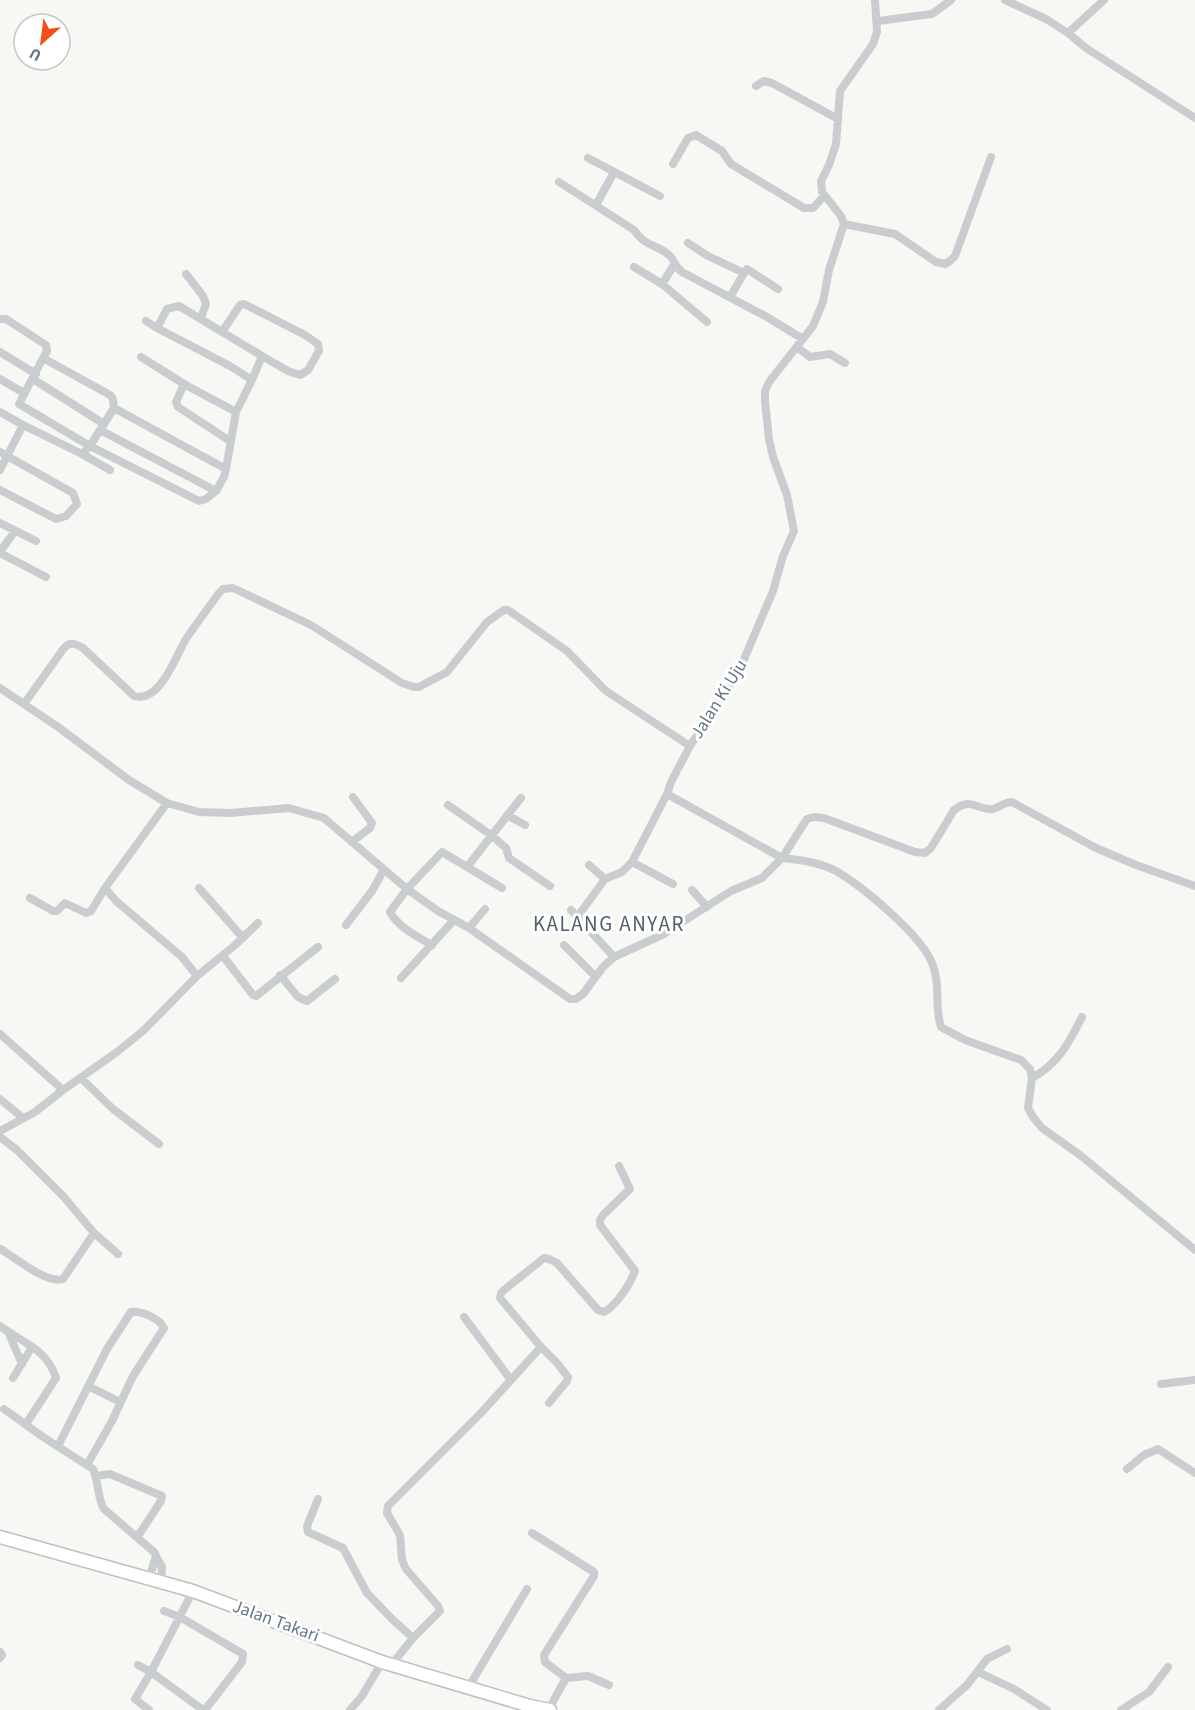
<svg xmlns="http://www.w3.org/2000/svg" width="1195" height="1710" font-family="'Source Sans 3',sans-serif">
	<style>
		.lines { fill: none; stroke-linecap: round; stroke-linejoin: round }
		.secondary-casing { stroke: #bbc0c5; stroke-width: 15 }
		.street { stroke: #cacdd0; stroke-width: 8 }
		.secondary { stroke: #fff; stroke-width: 12 }
		.labels { text-anchor: middle; dominant-baseline: central; stroke-width: 6; stroke-linejoin: round; paint-order: stroke }
		.street-label { font-size: 18px; fill: #637788; stroke: #fff }
		.quarter-label { font-size: 21px; letter-spacing: 1.5px; fill: #52606c; stroke: #fff }
	</style>
	<rect width="100%" height="100%" fill="#f7f8f4"/>
	<g class="lines">
		<defs>
			<path id="secondary" d="M0 1537 193 1591 382 1662 530 1706 550 1710"/>
		</defs>
		<use href="#secondary" class="secondary-casing"/>
		<path class="street" d="M875 0 877 32 873 44 840 91 836 144 829 165 821 181 822 192 841 216 844 224 829 270 823 302 813 326 769 382 765 391V401L769 439 773 457 787 495 794 531 783 556 773 591 739 671 690 746 671 782 667 794 782 858 807 819 814 817 824 818 915 852 925 853 931 848 954 810C972 796 977 811 993 809 1000 807 1004 802 1012 802L1096 848 1136 865 1195 886
			M1005 0 1046 19 1068 33 1086 48 1195 118
			M878 21 932 14 951 0
			M1068 33 1104 0
			M756 86 764 81 772 83 838 119
			M588 158 660 196
			M673 164 688 138 696 135 722 151 731 164 804 208H813L824 196
			M559 182 634 230C646 248 658 244 670 256 676 262 673 265 682 272L767 317 803 339
			M596 205 614 172
			M844 224 895 234 936 262 945 264 950 261 955 256 991 157
			M688 243 708 256 744 273 730 297
			M634 267 662 284 674 265
			M744 273 747 269 778 289
			M186 274 203 296 206 304 201 318
			M662 284 707 322
			M0 319H6L46 345 47 351 43 358
			M146 321 157 328
			M222 332 240 305 244 304 305 335 318 344 319 351 308 370 300 375 288 371 262 356
			M797 347 810 357 830 354 845 363
			M0 352 36 374
			M141 357 184 384
			M0 379 24 393
			M33 379 104 424
			M114 408 113 399 110 395 43 358 19 404 90 446 199 501 206 499 216 491
			M0 412 23 425
			M236 412 252 380 230 366 157 328 167 309 179 306 262 356 252 380
			M100 430 216 491 224 477 226 469
			M0 452 73 493 77 504 66 516 56 519 0 490
			M82 454 110 470
			M0 470 23 425 82 454 90 446 114 408 226 469 236 412 184 384 176 402 178 407 230 441
			M0 523 36 541
			M0 552 15 531
			M0 553 46 577
			M0 688 58 727 129 780 167 803 199 812 230 813 289 808 324 818 407 889 438 911 469 928 570 999H576L583 994 603 967 614 957 664 934 731 891 762 878 782 858C800 860 819 862 836 871 862 886 921 935 932 963 941 984 934 1006 941 1027L965 1040 1021 1060 1030 1069 1032 1078 1028 1108 1033 1117 1042 1128 1080 1155 1195 1250
			M24 704 64 648C70 641 76 644 83 648L134 696C160 704 176 655 186 639 197 623 208 608 219 593L223 589 233 588 311 625 402 683 414 687H419L447 672 487 622 504 610H508L567 651 606 691 690 746
			M667 794 632 862 673 884
			M448 805 491 835 506 848 509 858 550 886
			M507 815 525 825
			M353 841 370 828 372 823 353 797
			M589 865 605 879 622 872 632 862
			M467 867 521 798
			M199 888 243 938
			M692 890 707 907
			M30 898 53 911H57L65 903 86 913 91 911 105 888
			M571 910 614 957
			M578 916 605 879
			M346 925 372 891 383 871
			M469 928 485 909
			M432 945C418 937 398 927 390 912L407 889 442 852 502 888
			M564 945 595 976
			M223 956 253 995 256 996 318 947
			M280 975 298 997 307 1001 335 979
			M197 976 234 946 258 923
			M401 978 454 920
			M0 1034 63 1090
			M81 1078 113 1109 159 1144
			M1032 1078C1058 1064 1069 1043 1082 1017
			M0 1099 23 1118
			M0 1131 35 1112 63 1090 117 1052 143 1031 197 976 182 957 116 901 105 888 167 803
			M0 1137 17 1150 64 1197 94 1233 118 1254
			M1 1249C15 1258 47 1284 63 1279L94 1233
			M464 1317 511 1380
			M0 1326C23 1343 47 1349 56 1378L26 1424
			M9 1334 22 1364
			M541 1347 557 1363 568 1377 567 1381 549 1403
			M13 1378 32 1347
			M1161 1384 1195 1380
			M88 1386 120 1402
			M4 1409 43 1437 93 1469C99 1482 97 1497 104 1509L154 1552 162 1567 161 1581
			M58 1446 107 1349 131 1312C141 1310 160 1319 164 1328L133 1376 112 1421 87 1465
			M1127 1469 1144 1455 1158 1449 1195 1473
			M96 1476 110 1474 162 1496 161 1501 138 1536
			M318 1499 307 1526 308 1532 343 1548 367 1593 392 1619 413 1638
			M532 1533 594 1572V1576L544 1655 545 1662 566 1678 549 1709
			M149 1579 156 1556
			M193 1591 151 1672 203 1710
			M164 1611 180 1617 243 1654 242 1662 205 1710
			M0 1652 2 1655 0 1658
			M392 1664 413 1638 440 1611 438 1606 406 1569 402 1560 400 1535 387 1513 388 1506 480 1414 541 1347 500 1298 501 1293 504 1290 544 1258 549 1259 557 1263 598 1310 604 1312C617 1305 630 1284 635 1271L632 1267 600 1225V1220L603 1215 630 1189 619 1166
			M138 1665 151 1672 135 1699 149 1710
			M978 1672 1014 1689 1047 1710
			M566 1678 588 1676 609 1685
			M468 1688 527 1589
			M350 1710 362 1696 382 1662
			M939 1710 967 1685 987 1659 1007 1649
			M1121 1710 1149 1692 1168 1667"/>
		<use href="#secondary" class="secondary"/>
	</g>
	<g class="labels">
		<g class="street-label">
			<text transform="translate(719 699) rotate(-58)">Jalan Ki Uju</text>
			<text transform="translate(276 1621) rotate(20)">Jalan Takari</text>
		</g>
		<g class="quarter-label">
			<text x="609" y="924">KALANG ANYAR</text>
		</g>
	</g>
	<g transform="translate(42 42) rotate(208)"><circle r="28" fill="#ffffff" stroke="#c1c9cf" stroke-width="1.5"/>
	<path d="M0-4.5L10 22L0 15L-10 22Z" fill="#f54e16"/>
	<text y="-9" font-size="16" font-weight="bold" text-anchor="middle" fill="#637788">U</text>
	</g>
</svg>
